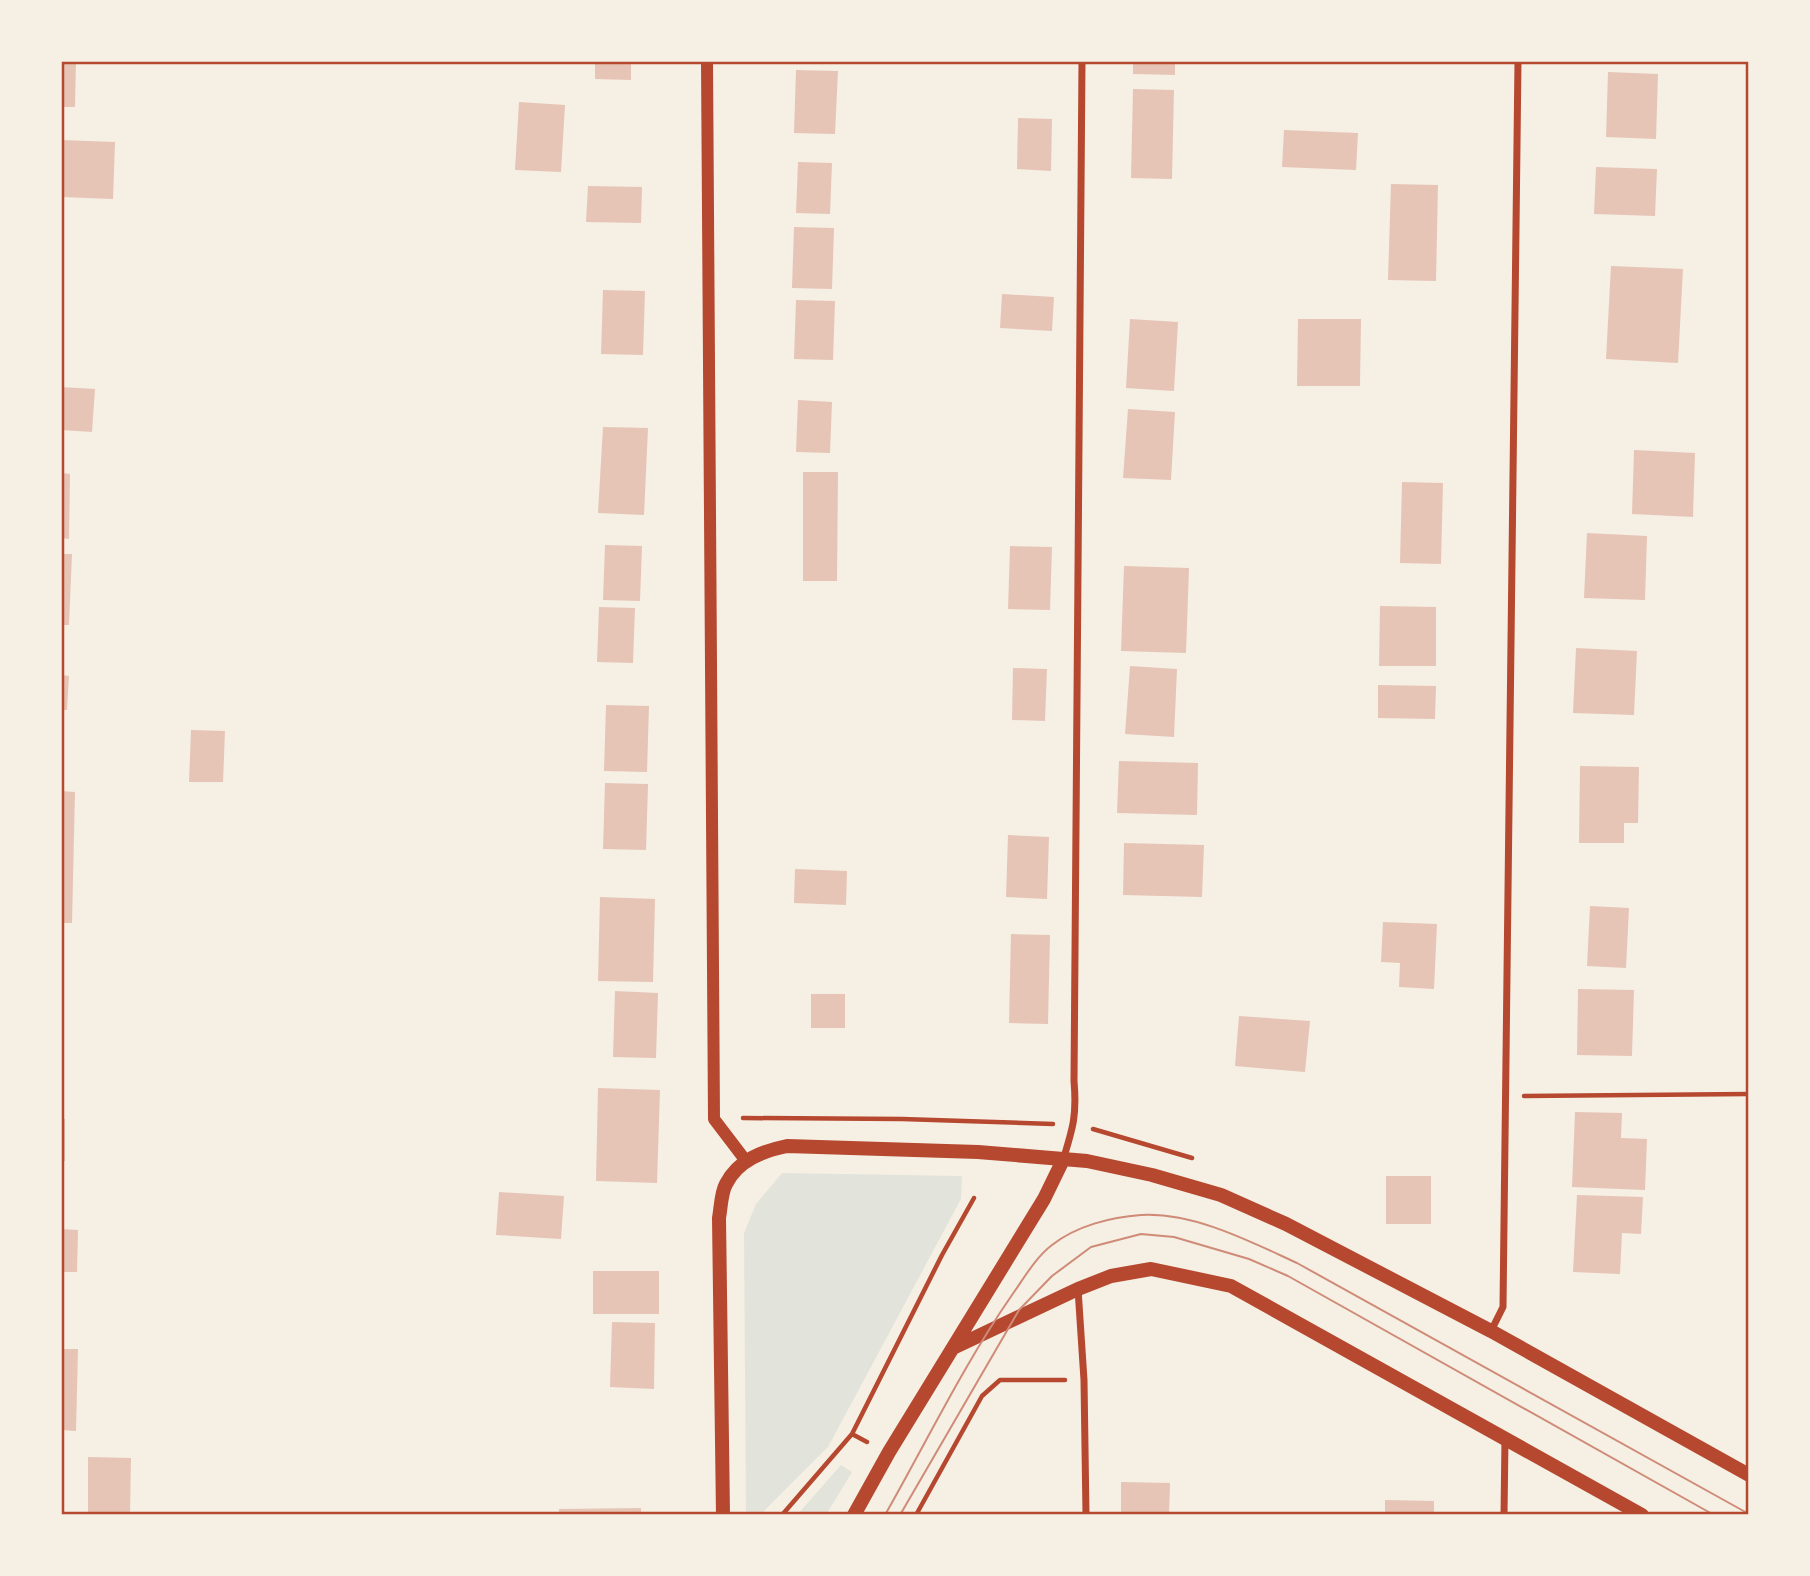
<svg xmlns="http://www.w3.org/2000/svg" width="1810" height="1576" font-family="'Nunito Sans',sans-serif">
	<style>
		.green { fill: #e2e4dc }
		.building { fill: #e6c5b7 }
		.lines { fill: none; stroke-linecap: round; stroke-linejoin: round }
		.path { stroke: #b5482f; stroke-width: 4.5 }
		.minor { stroke: #b5482f; stroke-width: 7 }
		.tertiary { stroke: #b5482f; stroke-width: 12 }
		.secondary { stroke: #b5482f; stroke-width: 14 }
		.tram { stroke: #cf8b77; stroke-width: 2 }
		.neatline { fill: none; stroke: #b5482f; stroke-width: 2.5 }
	</style>
	<rect width="100%" height="100%" fill="#f6efe4"/>
	<path class="green" d="M782 1173 962 1176 961 1199 828 1447 760 1515H746L744 1233 756 1204Z
		M841 1465 852 1472 826 1515H797Z"/>
	<path class="building" d="M61 61H76L75 107H61Z
		M595 61H631V80L595 79Z
		M1133 61H1175V75L1133 74Z
		M796 70 838 71 835 134 794 133Z
		M1608 72 1658 74 1656 139 1606 137Z
		M1133 89 1174 90 1172 179 1131 178Z
		M519 102 565 105 561 172 515 170Z
		M1018 118 1052 119 1051 171 1017 169Z
		M1284 130 1358 133 1356 170 1282 167Z
		M61 140 115 142 113 199 61 197Z
		M798 162 832 163 830 214 796 213Z
		M1596 167 1657 169 1655 216 1594 214Z
		M1391 184 1438 185 1436 281 1388 280Z
		M588 186 642 187 641 223 586 222Z
		M794 227 834 228 832 289 792 288Z
		M1611 266 1683 269 1678 363 1606 359Z
		M603 290 645 291 643 355 601 354Z
		M1002 294 1054 297 1052 331 1000 328Z
		M796 300 835 301 833 360 794 359Z
		M1130 319 1178 322 1174 391 1126 388Z
		M1298 319H1361L1360 386H1297Z
		M61 387 95 389 92 432 61 430Z
		M798 400 832 402 830 453 796 452Z
		M1128 409 1175 412 1171 480 1123 478Z
		M603 427 648 428 644 515 598 513Z
		M1634 450 1695 453 1693 517 1632 514Z
		M803 472H838L837 581H803Z
		M61 473 70 474 69 539 61 538Z
		M1402 482 1443 483 1441 564 1400 563Z
		M1587 533 1647 536 1645 600 1584 598Z
		M605 545 642 546 640 601 603 600Z
		M1010 546 1052 547 1050 610 1008 609Z
		M61 554H72L69 625H61Z
		M1124 566 1189 568 1186 653 1121 651Z
		M1380 606 1436 607V666H1379Z
		M599 607 635 608 633 663 597 662Z
		M1576 648 1637 651 1634 715 1573 713Z
		M1130 666 1177 669 1174 737 1125 734Z
		M1013 668 1047 669 1045 721 1012 720Z
		M61 675 69 676 67 710H61Z
		M1378 685 1436 686 1435 719 1378 718Z
		M606 705 649 706 647 772 604 771Z
		M191 730 225 731 223 782H189Z
		M1119 761 1198 763 1197 815 1117 813Z
		M1580 766 1639 767 1638 823H1624V843H1579Z
		M605 783 648 784 646 850 603 849Z
		M61 791 75 792 72 923H61Z
		M1008 835 1049 837 1047 899 1006 897Z
		M1124 843 1204 845 1202 897 1123 895Z
		M795 869 847 871 846 905 794 903Z
		M600 897 655 899 653 982 598 981Z
		M1590 906 1629 908 1626 968 1587 966Z
		M1383 922 1437 924 1434 989 1399 987 1400 963 1381 962Z
		M1011 934 1050 935 1048 1024 1009 1023Z
		M1578 989 1634 990 1632 1056 1577 1055Z
		M615 991 658 993 656 1058 613 1057Z
		M811 994H845V1028H811Z
		M1239 1016 1310 1021 1305 1072 1235 1066Z
		M598 1088 660 1090 657 1183 596 1181Z
		M1575 1112 1622 1113 1621 1138 1647 1139 1645 1190 1572 1187Z
		M61 1119H65V1161H61Z
		M1386 1176H1431V1224H1386Z
		M499 1192 564 1196 561 1239 496 1235Z
		M1577 1195 1643 1197 1641 1234 1622 1233 1620 1274 1573 1272Z
		M61 1229 78 1230 77 1272H61Z
		M593 1271H659V1314H593Z
		M612 1322 655 1323 654 1389 610 1387Z
		M61 1349H78L76 1431 61 1430Z
		M88 1457 131 1458 130 1515H88Z
		M1121 1482 1170 1483 1169 1515H1121Z
		M1385 1500 1434 1501V1515H1385Z
		M641 1508V1515H559V1509Z"/>
	<g class="lines">
		<path class="path" d="M1524 1096 1749 1094
			M743 1118 902 1119 1053 1124
			M1093 1129 1192 1158
			M852 1434 867 1442
			M782 1515 852 1434 942 1255 974 1198
			M916 1515 982 1396 1000 1380H1065"/>
		<path class="minor" d="M1063 1160C1073 1128 1077 1115 1074 1081L1082 61
			M1078 1289 1084 1380 1086 1515
			M1491 1331 1503 1307 1518 61
			M1504 1515 1505 1439"/>
		<path class="tertiary" d="M707 61 714 1119 746 1161"/>
		<path class="secondary" d="M953 1348 1078 1289 1111 1276 1151 1269 1231 1286 1642 1515
			M723 1515 719 1218C721 1207 721 1193 726 1184 738 1160 763 1151 787 1146L978 1152 1087 1161 1152 1175 1221 1195 1286 1224 1491 1331 1749 1475
			M854 1515 889 1452 1044 1199 1063 1160"/>
		<path class="tram" d="M885 1515C927 1441 964 1364 1012 1295 1024 1278 1036 1257 1052 1245 1076 1226 1111 1217 1141 1215 1194 1212 1251 1242 1297 1263L1749 1514
			M900 1515 1019 1310 1052 1276 1091 1247 1141 1234 1174 1237 1249 1259 1288 1276 1714 1515"/>
	</g>
	<rect width="1810" height="1576" fill="none" stroke="#f6efe4" stroke-width="126"/>
	<rect x="63" y="63" width="1684" height="1450" class="neatline"/>
</svg>
